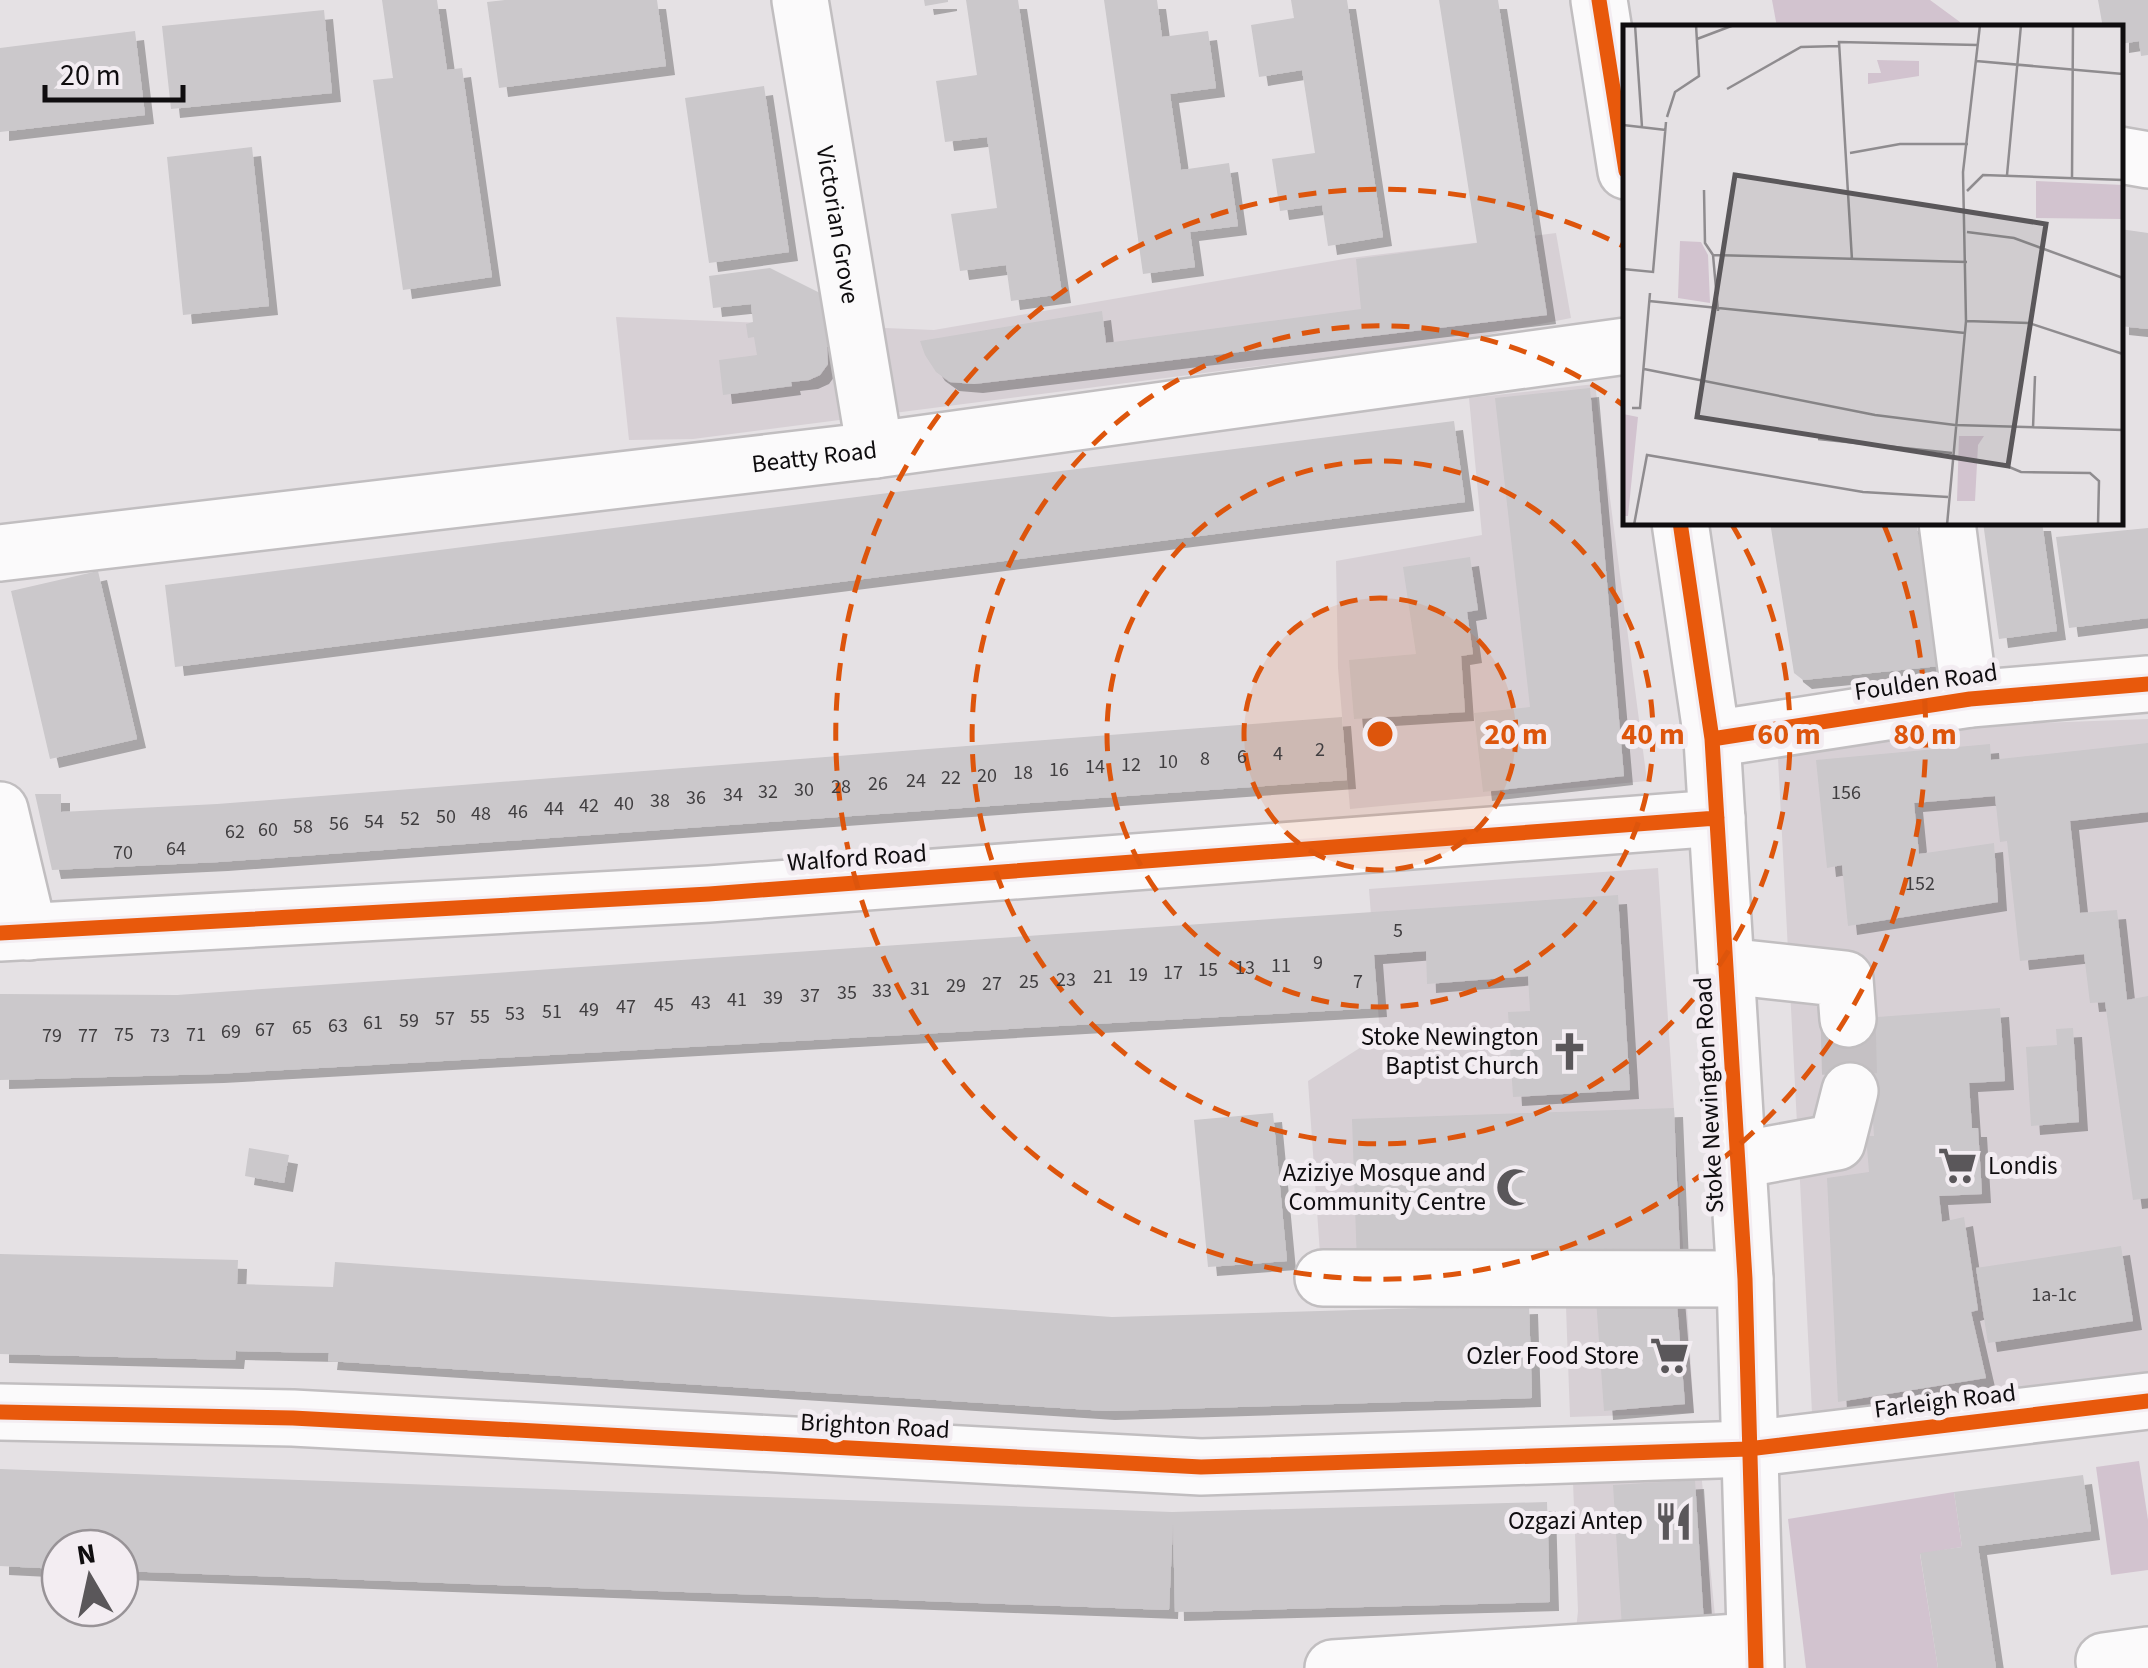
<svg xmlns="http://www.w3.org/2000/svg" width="2148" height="1668" font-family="'Source Sans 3',sans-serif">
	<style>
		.built { fill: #d7d0d5 }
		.green { fill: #d2c3cf }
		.building { fill: #cbc8cb; filter: url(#shadow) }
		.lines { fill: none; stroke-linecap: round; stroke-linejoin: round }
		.minor-tunnel { stroke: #c5c1c4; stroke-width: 55; stroke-dasharray: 55 28; stroke-linecap: butt }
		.minor-casing { stroke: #c1bec0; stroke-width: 60 }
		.highway-casing { stroke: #c1bec0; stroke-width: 60 }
		.minor { stroke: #fbfafb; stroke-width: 55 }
		.highway { stroke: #fbfafb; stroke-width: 55 }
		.cycleway-casing { stroke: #f3edf2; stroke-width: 21 }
		.cycleway { stroke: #e8590c; stroke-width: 15 }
		.ring { fill: none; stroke: #dd550c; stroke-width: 5; stroke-dasharray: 18 12 }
		.labels { text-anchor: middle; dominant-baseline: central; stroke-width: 10; stroke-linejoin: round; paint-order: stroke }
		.number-label { font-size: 20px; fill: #403e40 }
		.street-label { font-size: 25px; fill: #0f0d0f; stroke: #f3edf2 }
		.poi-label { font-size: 25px; fill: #0f0d0f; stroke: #f3edf2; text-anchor: end }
		.inset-road { fill: none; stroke: #8f8c8f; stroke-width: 2.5 }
		.view { fill: #5a575a; fill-opacity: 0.15; stroke: #5a575a; stroke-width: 5 }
		.inset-edge { fill: none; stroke: #0f0d0f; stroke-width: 5 }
		.centre { fill: #dd550c; stroke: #f3edf2; stroke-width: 5 }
		.ring-label { font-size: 30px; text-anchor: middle; font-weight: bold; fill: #dd550c; stroke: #f3edf2; stroke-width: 10; stroke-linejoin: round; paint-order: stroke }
	</style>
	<defs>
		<filter id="shadow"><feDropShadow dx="9" dy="9" stdDeviation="0" flood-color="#0004"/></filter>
	</defs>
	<rect width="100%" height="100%" fill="#e5e1e4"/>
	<path class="built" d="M1556 233 1571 318 1460 340 693 439 629 440 616 317 934 330 1350 258Z
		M1595 384 1647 781 1350 809 1338 668 1336 561 1482 535 1469 398Z
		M2148 719V1375L1813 1432 1778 758 1983 725Z
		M1658 868 1694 1413 1570 1417 1566 1307 1323 1297 1308 1081 1380 1035 1369 889Z
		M1701 1471 1720 1668H1572L1578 1611 1573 1482Z"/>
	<path class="green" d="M1772 0H1930L1960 22V27H1777Z
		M2139 1461 2148 1520V1570L2111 1575 2096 1467Z
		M1954 1492 1962 1547 1920 1554 1938 1668H1806L1788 1519Z"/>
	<path class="building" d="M382 0H437L447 70 462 68 492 277 403 290 373 80 393 78Z
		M505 0H657L666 66 499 88 487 2Z
		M924 0H948V2L925 6Z
		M966 0H1018L1062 294 1011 301 1006 265 960 271 951 214 997 208 987 137 945 142 936 81 977 75Z
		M1104 0H1157L1162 37 1208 31 1216 88 1170 94 1181 170 1229 163 1238 226 1190 232 1195 267 1143 274Z
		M1291 0H1347L1383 237 1328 246 1322 205 1280 211 1272 159 1315 153 1302 70 1259 77 1251 25 1294 18Z
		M1439 0H1498L1547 315 974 384 950 382 936 372 925 355 920 341 1102 311 1106 343 1361 309 1356 259 1477 243Z
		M2098 0H2148V55L2141 56 2139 41 2120 44V28H2103Z
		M324 10 332 93 171 109 162 26Z
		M135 31 145 115 0 132V48Z
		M764 86 789 252 709 263 685 98Z
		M252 147 269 306 183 315 167 157Z
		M2120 229 2148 233V329L2120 326Z
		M770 268 824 295 832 347H827L828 364 820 375 809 380 791 382 792 386 723 395 719 360 757 355 754 337 748 338 746 324 753 322 751 304 713 308 709 276Z
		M1590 388 1624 776 1483 792 1474 713 1530 707 1495 398Z
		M1454 421 1465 502 175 667 165 585Z
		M1770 522H1916L1940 666 1803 680 1794 673Z
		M1983 522H2042L2057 631 1999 639Z
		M2148 528V618L2069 628 2056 537Z
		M1470 557 1478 610 1467 612 1473 654 1461 656 1465 712 1354 719 1349 660 1416 654 1403 567Z
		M98 571 137 739 50 759 11 591Z
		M1342 717 1347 780 219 862 52 870 35 794H61V812L217 804Z
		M2148 743V812L2070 821 2080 913 2117 910 2127 1000 2148 996V1198L2133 1200 2105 1002 2090 1003 2084 954 2020 961 2007 841 2000 842 1995 796 1914 803 1919 854 1994 843 1998 902 1848 926 1842 865 1827 868 1816 760 1990 744 1991 760Z
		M1618 895 1630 1090 1513 1097 1508 1012 1530 1011 1528 976 1427 984 1426 951 1374 955 1378 1008 215 1074 0 1080V994L177 995Z
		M2000 1008 2005 1081 1969 1083 1972 1128H1978L1982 1194 1939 1196 1942 1222 1964 1217 1978 1310 1971 1312 1986 1378 1838 1402 1827 1178 1869 1172 1866 1136H1874L1871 1090 1828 1093 1823 1021Z
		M2073 1028 2079 1122 2031 1126 2026 1047 2057 1045 2056 1029Z
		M1674 1108 1680 1254 1357 1265 1352 1119Z
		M1273 1113 1287 1261 1208 1267 1194 1120Z
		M249 1148 289 1155 284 1183 245 1176Z
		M2121 1246 2133 1321 1988 1343 1976 1268Z
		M0 1254 238 1260 237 1284 333 1287 335 1262 1112 1317 1529 1305 1532 1398 1106 1411 328 1361 329 1353 236 1351 235 1360 0 1354Z
		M1676 1292 1685 1404 1604 1411 1596 1299Z
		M0 1469 1172 1512 1547 1502 1550 1602 1175 1612 1173 1524 1169 1610 120 1571V1548H60V1569L0 1566Z
		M2083 1475 2091 1531 1978 1546 1996 1668H1938L1920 1553 1962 1547 1954 1492Z
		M1695 1480 1704 1624 1622 1628 1613 1485Z"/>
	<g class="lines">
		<path class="minor-tunnel" d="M1848 1019 1850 1091"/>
		<defs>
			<g id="minor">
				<path id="s1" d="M800 0 875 450"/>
				<path d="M2120 155 2148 160"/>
				<path d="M1947 522 1970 699"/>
				<path id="s2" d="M0 553 875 450 1626 346"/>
				<path d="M1712 739 1970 699 2148 684"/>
				<path d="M0 810 29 932"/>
				<path d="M0 933 709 894 1717 818"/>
				<path d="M1726 966 1845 979 1848 1019"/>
				<path d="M1739 1160 1837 1142 1850 1091"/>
				<path d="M1323 1278 1745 1279"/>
				<path d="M0 1412 293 1418 1201 1467 1748 1449 2148 1401"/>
				<path d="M2104 1661 2148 1655"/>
				<path d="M1333 1668 1754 1641"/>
			</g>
			<path id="highway" d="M1599 0 1626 171
				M1680 522 1712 739 1745 1279 1756 1668"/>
		</defs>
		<use href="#minor" class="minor-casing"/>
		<use href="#highway" class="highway-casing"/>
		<use href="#minor" class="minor"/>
		<use href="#highway" class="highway"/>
		<defs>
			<path id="cycleway" d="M1599 0 1626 171
				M1680 522 1712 739 1745 1279 1756 1668
				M1712 739 1970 699 2148 684
				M0 933 709 894 1717 818
				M0 1412 293 1418 1201 1467 1748 1449 2148 1401"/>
		</defs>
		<use href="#cycleway" class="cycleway-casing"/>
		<use href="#cycleway" class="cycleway"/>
	</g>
	<circle cx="1380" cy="734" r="136" fill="#dd550c" fill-opacity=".12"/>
	<g class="ring">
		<circle cx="1380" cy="734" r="136"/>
		<circle cx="1380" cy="734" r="273"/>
		<path d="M1731 523A409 409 0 1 1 1623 405"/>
		<path d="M1884 525A545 545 0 1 1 1623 246"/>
	</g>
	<defs>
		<symbol id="church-bare" viewBox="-9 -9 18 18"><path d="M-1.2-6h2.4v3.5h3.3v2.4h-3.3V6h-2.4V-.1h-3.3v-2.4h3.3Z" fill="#5a575a" stroke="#f3edf2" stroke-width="2.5" paint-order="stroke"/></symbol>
		<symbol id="supermarket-bare" viewBox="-9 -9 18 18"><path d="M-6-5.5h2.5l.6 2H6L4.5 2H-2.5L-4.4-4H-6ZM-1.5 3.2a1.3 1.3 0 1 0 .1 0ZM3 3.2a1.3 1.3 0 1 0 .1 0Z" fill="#5a575a" stroke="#f3edf2" stroke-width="2.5" paint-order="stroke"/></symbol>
		<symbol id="mosque-bare" viewBox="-9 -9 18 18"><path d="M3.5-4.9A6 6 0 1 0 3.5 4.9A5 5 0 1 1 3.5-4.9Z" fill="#5a575a" stroke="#f3edf2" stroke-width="2.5" paint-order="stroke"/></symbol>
		<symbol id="restaurant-bare" viewBox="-9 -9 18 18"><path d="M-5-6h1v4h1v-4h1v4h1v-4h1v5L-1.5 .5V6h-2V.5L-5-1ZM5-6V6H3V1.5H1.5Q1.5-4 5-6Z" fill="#5a575a" stroke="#f3edf2" stroke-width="2.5" paint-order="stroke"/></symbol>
	</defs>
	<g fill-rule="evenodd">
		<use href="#church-bare" x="1542" y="1024" width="55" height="55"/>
		<use href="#supermarket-bare" x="1930" y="1138" width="55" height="55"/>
		<use href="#mosque-bare" x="1488" y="1160" width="55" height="55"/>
		<use href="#supermarket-bare" x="1642" y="1328" width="55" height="55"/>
		<use href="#restaurant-bare" x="1646" y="1494" width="55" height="55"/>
	</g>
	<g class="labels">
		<g class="number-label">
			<text x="1320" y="750">2</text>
			<text x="1278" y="754">4</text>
			<text x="1242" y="757">6</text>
			<text x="1205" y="759">8</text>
			<text x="1168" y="762">10</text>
			<text x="1131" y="765">12</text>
			<text x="1095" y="767">14</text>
			<text x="1059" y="770">16</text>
			<text x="1023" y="773">18</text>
			<text x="987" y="776">20</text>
			<text x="951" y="778">22</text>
			<text x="916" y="781">24</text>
			<text x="878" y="784">26</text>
			<text x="841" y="787">28</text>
			<text x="804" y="790">30</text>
			<text x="768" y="792">32</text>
			<text x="1846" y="793">156</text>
			<text x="733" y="795">34</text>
			<text x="696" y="798">36</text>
			<text x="660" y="801">38</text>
			<text x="624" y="804">40</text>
			<text x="589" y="806">42</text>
			<text x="554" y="809">44</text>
			<text x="518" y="812">46</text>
			<text x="481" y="814">48</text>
			<text x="446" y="817">50</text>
			<text x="410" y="819">52</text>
			<text x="374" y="822">54</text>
			<text x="339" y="824">56</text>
			<text x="303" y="827">58</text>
			<text x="268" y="830">60</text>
			<text x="235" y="832">62</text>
			<text x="176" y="849">64</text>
			<text x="123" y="853">70</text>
			<text x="1920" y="884">152</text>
			<text x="1398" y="931">5</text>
			<text x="1318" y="963">9</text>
			<text x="1281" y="966">11</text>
			<text x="1245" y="968">13</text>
			<text x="1208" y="970">15</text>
			<text x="1173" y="973">17</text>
			<text x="1138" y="975">19</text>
			<text x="1103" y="977">21</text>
			<text x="1066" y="980">23</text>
			<text x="1029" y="982">25</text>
			<text x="1358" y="982">7</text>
			<text x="992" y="984">27</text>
			<text x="956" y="986">29</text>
			<text x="920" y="989">31</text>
			<text x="882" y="991">33</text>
			<text x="847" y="993">35</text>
			<text x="810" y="996">37</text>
			<text x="773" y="998">39</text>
			<text x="737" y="1000">41</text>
			<text x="701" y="1003">43</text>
			<text x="664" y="1005">45</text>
			<text x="626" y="1007">47</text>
			<text x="589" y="1010">49</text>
			<text x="552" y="1012">51</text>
			<text x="515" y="1014">53</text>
			<text x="480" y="1017">55</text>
			<text x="445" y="1019">57</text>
			<text x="409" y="1021">59</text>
			<text x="373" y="1023">61</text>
			<text x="338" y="1026">63</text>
			<text x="302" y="1028">65</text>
			<text x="265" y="1030">67</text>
			<text x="231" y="1032">69</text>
			<text x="124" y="1035">75</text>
			<text x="196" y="1035">71</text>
			<text x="52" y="1036">79</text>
			<text x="88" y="1036">77</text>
			<text x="160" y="1036">73</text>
			<text x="2054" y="1295">1a-1c</text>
		</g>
		<g class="street-label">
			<text stroke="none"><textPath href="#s1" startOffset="228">Victorian Grove</textPath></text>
			<text stroke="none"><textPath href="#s2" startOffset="820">Beatty Road</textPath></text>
			<text transform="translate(1926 682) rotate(-8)">Foulden Road</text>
			<text transform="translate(857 858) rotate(-4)">Walford Road</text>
			<text transform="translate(1709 1095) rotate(-93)">Stoke Newington Road</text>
			<text transform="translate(1945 1401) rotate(-7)">Farleigh Road</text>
			<text transform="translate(875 1426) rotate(3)">Brighton Road</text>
		</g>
		<g class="poi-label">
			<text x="1539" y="1037">Stoke Newington<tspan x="1539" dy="29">Baptist Church</tspan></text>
			<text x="1988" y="1166" text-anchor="start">Londis</text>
			<text x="1486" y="1173">Aziziye Mosque and<tspan x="1486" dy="29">Community Centre</tspan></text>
			<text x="1639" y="1356">Ozler Food Store</text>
			<text x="1643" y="1521">Ozgazi Antep</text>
		</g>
	</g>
	<g transform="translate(1623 25)">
		<rect width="500" height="500" fill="#e5e1e4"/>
		<path d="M254 35 296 36V51L245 59V48H258ZM413 156 500 160V194L413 193ZM57 216 78 217 85 230 87 278 55 273ZM0 389 15 392 5 491H0ZM336 411H361L355 420 352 476H334Z" fill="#d2c3cf"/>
		<path class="inset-road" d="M12 0 19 102M74 14 111 0M353 36 500 49M104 64 178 22 216 21M44 92 52 67 76 51 73 0M0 100 43 105M227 128 277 119H345M384 150 398 0M449 154 450 0M81 165 82 218 90 230 95 286M344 166 360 150 500 155M344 207 391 213 500 253M90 230 344 237M229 235 216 17 355 20M0 244 30 247 43 97M26 276 342 308M343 296 406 298 500 329M21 344 252 390 332 400 500 405M9 383H17L27 268M410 403 412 351M195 414 329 428M379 439 398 447 467 448 476 456 475 500M11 500 24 430 240 467 325 472M324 500 343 296 340 147 357 0"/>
		<path class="view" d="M112 150 423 199 385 441 74 392Z"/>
		<rect width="500" height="500" class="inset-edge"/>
	</g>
	<circle cx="1380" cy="734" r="15" class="centre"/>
	<g class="ring-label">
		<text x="1516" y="744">20 m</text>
		<text x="1653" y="744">40 m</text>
		<text x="1789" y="744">60 m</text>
		<text x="1925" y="744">80 m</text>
	</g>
	<g transform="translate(90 1578) rotate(351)"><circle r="48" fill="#f3edf2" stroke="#989397" stroke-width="2.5"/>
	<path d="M0-8L18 38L0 25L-18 38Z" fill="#5a575a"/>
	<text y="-15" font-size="28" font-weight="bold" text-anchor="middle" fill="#0f0d0f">N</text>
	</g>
	<path d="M45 85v15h138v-15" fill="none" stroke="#0f0d0f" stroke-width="5"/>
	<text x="60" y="85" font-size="30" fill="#0f0d0f" stroke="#f3edf2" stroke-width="8" paint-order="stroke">20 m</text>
</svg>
